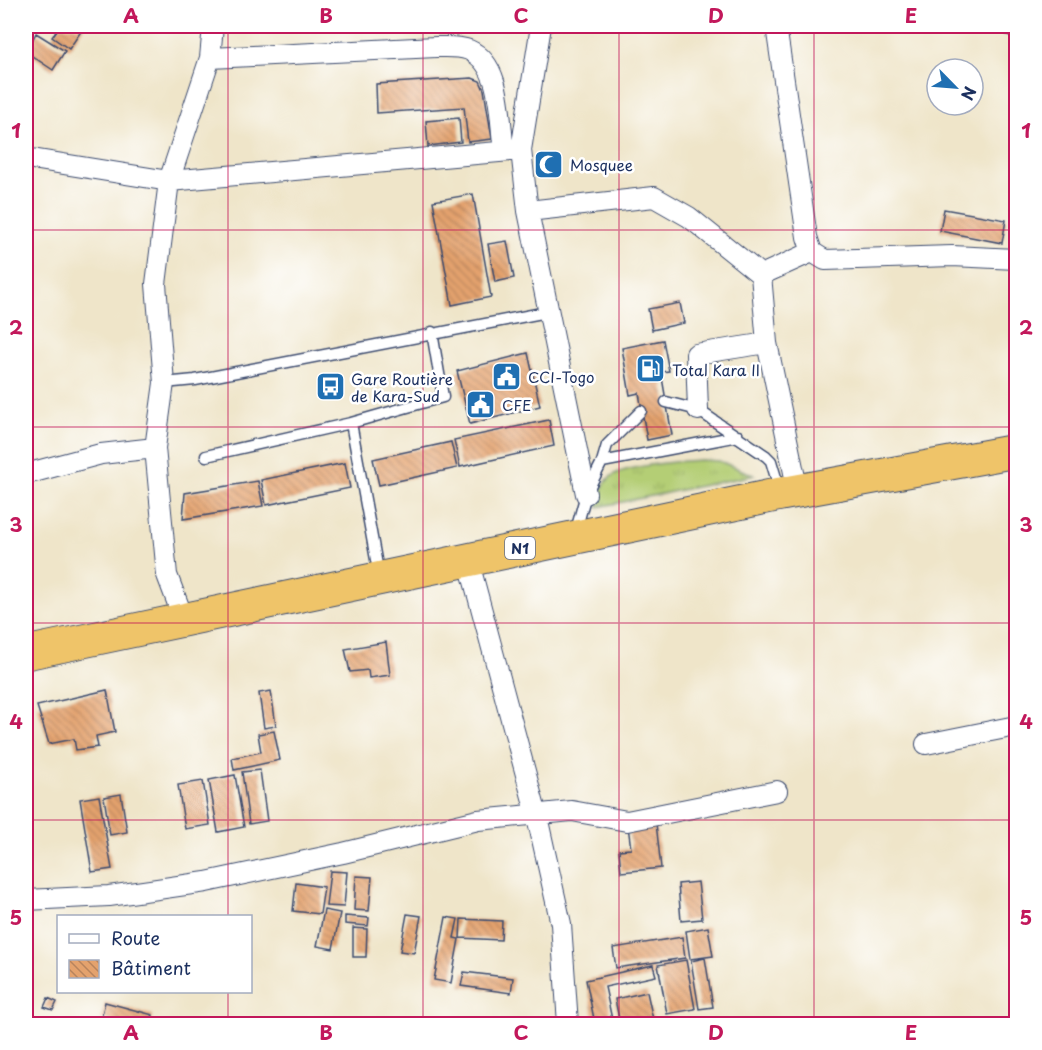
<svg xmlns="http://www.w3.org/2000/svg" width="1042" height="1050" font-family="'Playpen Sans',sans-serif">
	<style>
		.grass { fill: url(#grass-tufts); stroke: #687e69; stroke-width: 1.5 }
		.building { fill: url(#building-back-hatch) }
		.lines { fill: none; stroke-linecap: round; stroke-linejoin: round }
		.service-casing { stroke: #3b4a6e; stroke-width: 13 }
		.minor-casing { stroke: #3b4a6e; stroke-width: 22 }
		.trunk-casing { stroke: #3b4a6e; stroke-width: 35 }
		.service { stroke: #fff; stroke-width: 10 }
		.minor { stroke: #fff; stroke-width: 20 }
		.trunk { stroke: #efc469; stroke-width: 33 }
		.grid { fill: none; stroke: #c2185b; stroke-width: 1.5; stroke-opacity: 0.55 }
		.labels { text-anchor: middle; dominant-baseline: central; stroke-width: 5; stroke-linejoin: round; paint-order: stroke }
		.shield { fill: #fff; stroke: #5f6d8e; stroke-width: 1.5 }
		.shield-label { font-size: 14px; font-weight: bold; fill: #1b2f5e }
		.poi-label { font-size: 15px; fill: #1b2f5e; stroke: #fff; text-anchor: start }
		.neatline { fill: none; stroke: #c2185b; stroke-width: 2 }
		.grid-label { font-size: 20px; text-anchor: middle; font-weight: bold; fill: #c2185b }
	</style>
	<defs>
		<pattern id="grass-tufts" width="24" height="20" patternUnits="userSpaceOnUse" patternTransform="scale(1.5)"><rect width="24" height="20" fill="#b4ce74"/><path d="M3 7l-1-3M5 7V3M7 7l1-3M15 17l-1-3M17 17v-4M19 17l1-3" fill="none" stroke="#9ab167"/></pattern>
		<pattern id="building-back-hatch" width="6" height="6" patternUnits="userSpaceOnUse" patternTransform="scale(1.5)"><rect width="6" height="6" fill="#e4a26d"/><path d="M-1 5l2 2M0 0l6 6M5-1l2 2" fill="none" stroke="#b8845d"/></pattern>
	</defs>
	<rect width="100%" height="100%" fill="#fff"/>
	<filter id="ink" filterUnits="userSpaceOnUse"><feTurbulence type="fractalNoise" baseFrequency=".0167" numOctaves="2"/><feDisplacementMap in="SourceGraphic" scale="12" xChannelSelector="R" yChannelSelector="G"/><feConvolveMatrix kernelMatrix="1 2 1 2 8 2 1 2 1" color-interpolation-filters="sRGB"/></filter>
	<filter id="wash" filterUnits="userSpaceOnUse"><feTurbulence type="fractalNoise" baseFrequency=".008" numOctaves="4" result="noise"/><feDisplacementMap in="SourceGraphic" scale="24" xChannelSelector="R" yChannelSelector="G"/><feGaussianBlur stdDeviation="1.35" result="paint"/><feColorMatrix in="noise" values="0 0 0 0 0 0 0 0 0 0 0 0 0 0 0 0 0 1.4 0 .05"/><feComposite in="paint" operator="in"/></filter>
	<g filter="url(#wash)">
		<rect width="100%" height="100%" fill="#efe5c9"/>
		<path class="grass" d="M701 460 719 461 754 475 598 507C599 495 603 480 615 474 634 465 679 461 701 460Z"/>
		<g id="blocks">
			<path class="building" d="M60 26 84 27 69 49 52 37Z
				M981 26H1016V38Z
				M36 33 65 51 53 70 26 52Z
				M472 78 480 81 484 90 492 139 468 142 464 107 377 113 376 84Z
				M459 118 461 142 428 146 426 121Z
				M473 194 491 297 452 305 433 201Z
				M944 209 1006 220 1002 243 940 231Z
				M507 241 514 278 495 282 488 244Z
				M1013 278H1016V342H1012Z
				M680 303 684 323 652 330 648 309Z
				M663 340 669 371 661 372 672 435 647 440 639 393 630 395 622 348Z
				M528 353 540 406 470 424 457 371Z
				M549 420 554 446 460 467 454 440Z
				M451 442 457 468 379 485 373 459Z
				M345 463 350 488 266 505 261 480Z
				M258 481 263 506 183 519 185 493Z
				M386 642 390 675 369 678 368 670 350 672 345 649Z
				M107 690 115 732 96 736 98 747 76 750 74 739 49 744 37 706Z
				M271 691 276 726 264 728 259 693Z
				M274 731 280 760 234 770 232 758 261 752 258 734Z
				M260 770 267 821 249 824 242 772Z
				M235 775 244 827 218 832 209 780Z
				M203 781 210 825 185 829 178 785Z
				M121 794 127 832 110 835 104 797Z
				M99 796 112 869 92 872 80 799Z
				M656 823 661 868 621 872 619 850 631 849 628 826Z
				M330 871 347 872 344 907 326 906Z
				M356 876 372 877 369 911 354 910Z
				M698 882 702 919 681 921 678 884Z
				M296 883 324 887 320 914 293 911Z
				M324 910 340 913 333 949 317 946Z
				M407 914 421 916 414 953 400 951Z
				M345 916 369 918 368 926 345 924Z
				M446 917 458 919 454 938 459 939 451 983 434 980Z
				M461 919 502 921 501 940 460 938Z
				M708 927 713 956 690 959 686 931Z
				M353 928 367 929 366 957H353Z
				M682 937 685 958 616 968 613 948Z
				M705 958 713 1007 699 1009 691 961Z
				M686 960 695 1009 667 1014 658 965Z
				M653 965 656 976 605 987 613 1024H595L586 980Z
				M464 972 513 978 511 993 461 986Z
				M647 992 654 1024H620L615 999Z
				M48 998 57 1002 53 1010 44 1007Z
				M105 1002 153 1015 151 1024H124L101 1019Z
				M319 1020H337V1024H319Z"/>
		</g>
	</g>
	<g filter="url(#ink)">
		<use href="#blocks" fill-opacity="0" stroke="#3b4a6e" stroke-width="1.5"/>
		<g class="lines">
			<defs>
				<path id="service" d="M164 383 195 380 547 312
					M666 402 698 410 766 456 771 461 780 491
					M351 423 379 576
					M206 456 351 423 443 397 432 332
					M602 462 738 436
					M575 534 586 494 602 462 607 445 641 411"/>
				<path id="minor" d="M541 26 521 150 528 211 586 494
					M776 26 807 237 812 252 825 260 952 256 1016 259
					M210 58 436 47C446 47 460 46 469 50 503 65 499 119 504 151
					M26 158 169 181 521 150
					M528 211 654 197 689 217 761 275 767 343 798 492
					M761 275 812 252
					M698 410 696 354 767 343
					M26 474 101 454 155 448
					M468 559 536 812 561 924 568 1024
					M184 620 167 575 155 448 164 383 156 284 169 181 210 58 213 26
					M926 744 1016 726
					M26 900 109 896 206 882 343 853 478 820 572 811 627 821 777 791"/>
				<path id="trunk" d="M26 653 781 494 1016 451"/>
			</defs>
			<use href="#service" class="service-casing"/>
			<use href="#minor" class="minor-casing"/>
			<use href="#trunk" class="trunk-casing"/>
			<use href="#service" class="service"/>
			<use href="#minor" class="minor"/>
			<use href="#trunk" class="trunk"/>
		</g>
	</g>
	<path class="grid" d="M228 26V916M423 26V1024M619 26V1024M814 26V1024M26 230H1016M26 427H1016M26 623H1016M26 820H1016M228 992V1024"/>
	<defs>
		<symbol id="mosque-square" viewBox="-11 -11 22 22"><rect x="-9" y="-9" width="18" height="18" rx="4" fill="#1f6fb2" stroke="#fff"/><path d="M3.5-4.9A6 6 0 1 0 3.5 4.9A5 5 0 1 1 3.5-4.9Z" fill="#fff"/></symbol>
		<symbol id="fuel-square" viewBox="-11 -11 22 22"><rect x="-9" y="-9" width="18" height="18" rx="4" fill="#1f6fb2" stroke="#fff"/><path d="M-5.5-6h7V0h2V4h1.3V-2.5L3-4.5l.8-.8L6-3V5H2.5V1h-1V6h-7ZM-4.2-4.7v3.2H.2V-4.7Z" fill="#fff"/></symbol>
		<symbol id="civic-square" viewBox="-11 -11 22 22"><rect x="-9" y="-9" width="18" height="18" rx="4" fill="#1f6fb2" stroke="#fff"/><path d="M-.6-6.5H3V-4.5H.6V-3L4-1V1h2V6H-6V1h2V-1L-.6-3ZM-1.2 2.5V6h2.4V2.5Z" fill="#fff"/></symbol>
		<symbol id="bus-square" viewBox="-11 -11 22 22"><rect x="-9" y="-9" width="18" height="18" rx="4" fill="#1f6fb2" stroke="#fff"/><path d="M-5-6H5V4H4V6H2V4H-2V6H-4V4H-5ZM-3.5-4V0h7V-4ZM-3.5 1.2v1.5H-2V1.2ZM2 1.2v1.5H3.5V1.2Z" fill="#fff"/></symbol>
	</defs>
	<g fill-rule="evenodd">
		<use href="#mosque-square" x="532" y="148" width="33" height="33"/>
		<use href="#fuel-square" x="634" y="352" width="33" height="33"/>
		<use href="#civic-square" x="490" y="360" width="33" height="33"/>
		<use href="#bus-square" x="314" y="370" width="33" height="33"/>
		<use href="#civic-square" x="464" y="388" width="33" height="33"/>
	</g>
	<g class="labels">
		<rect class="shield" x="505" y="537" width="30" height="22" rx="4.5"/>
		<g class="shield-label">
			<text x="520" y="548">N1</text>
		</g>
		<g class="poi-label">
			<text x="570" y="164">Mosquee</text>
			<text x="672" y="369">Total Kara II</text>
			<text x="528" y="376">CCI-Togo</text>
			<text x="351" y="378">Gare Routière<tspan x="351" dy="17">de Kara-Sud</tspan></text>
			<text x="502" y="404">CFE</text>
		</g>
	</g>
	<rect width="1042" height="1050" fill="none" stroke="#fff" stroke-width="66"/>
	<rect x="57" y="915" width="195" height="78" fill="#ffffff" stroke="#a4acbf" stroke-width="1.5"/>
	<rect x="69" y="934" width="30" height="9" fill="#ffffff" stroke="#a4acbf" stroke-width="1.5"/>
	<text x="111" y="945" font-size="18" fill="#1b2f5e">Route</text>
	<rect x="69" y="960" width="30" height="18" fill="url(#building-back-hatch)" stroke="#a4acbf" stroke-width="1.5"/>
	<text x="111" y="975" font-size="18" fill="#1b2f5e">Bâtiment</text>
	<g transform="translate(955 87) rotate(115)"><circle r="28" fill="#ffffff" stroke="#a4acbf" stroke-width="1.5"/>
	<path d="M0-4.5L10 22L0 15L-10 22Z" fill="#1f6fb2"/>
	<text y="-9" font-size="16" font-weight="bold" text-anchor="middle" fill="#1b2f5e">N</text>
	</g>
	<rect x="33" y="33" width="976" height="984" class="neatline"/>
	<g class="grid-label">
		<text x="131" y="23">A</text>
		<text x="326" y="23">B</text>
		<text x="521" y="23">C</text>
		<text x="716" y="23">D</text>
		<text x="911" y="23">E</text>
		<text x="16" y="138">1</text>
		<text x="1026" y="138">1</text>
		<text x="16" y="335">2</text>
		<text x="1026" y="335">2</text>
		<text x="16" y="532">3</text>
		<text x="1026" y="532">3</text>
		<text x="16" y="729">4</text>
		<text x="1026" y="729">4</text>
		<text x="16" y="925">5</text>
		<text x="1026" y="925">5</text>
		<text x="131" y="1040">A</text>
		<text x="326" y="1040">B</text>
		<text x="521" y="1040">C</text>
		<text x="716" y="1040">D</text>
		<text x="911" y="1040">E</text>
	</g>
</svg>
